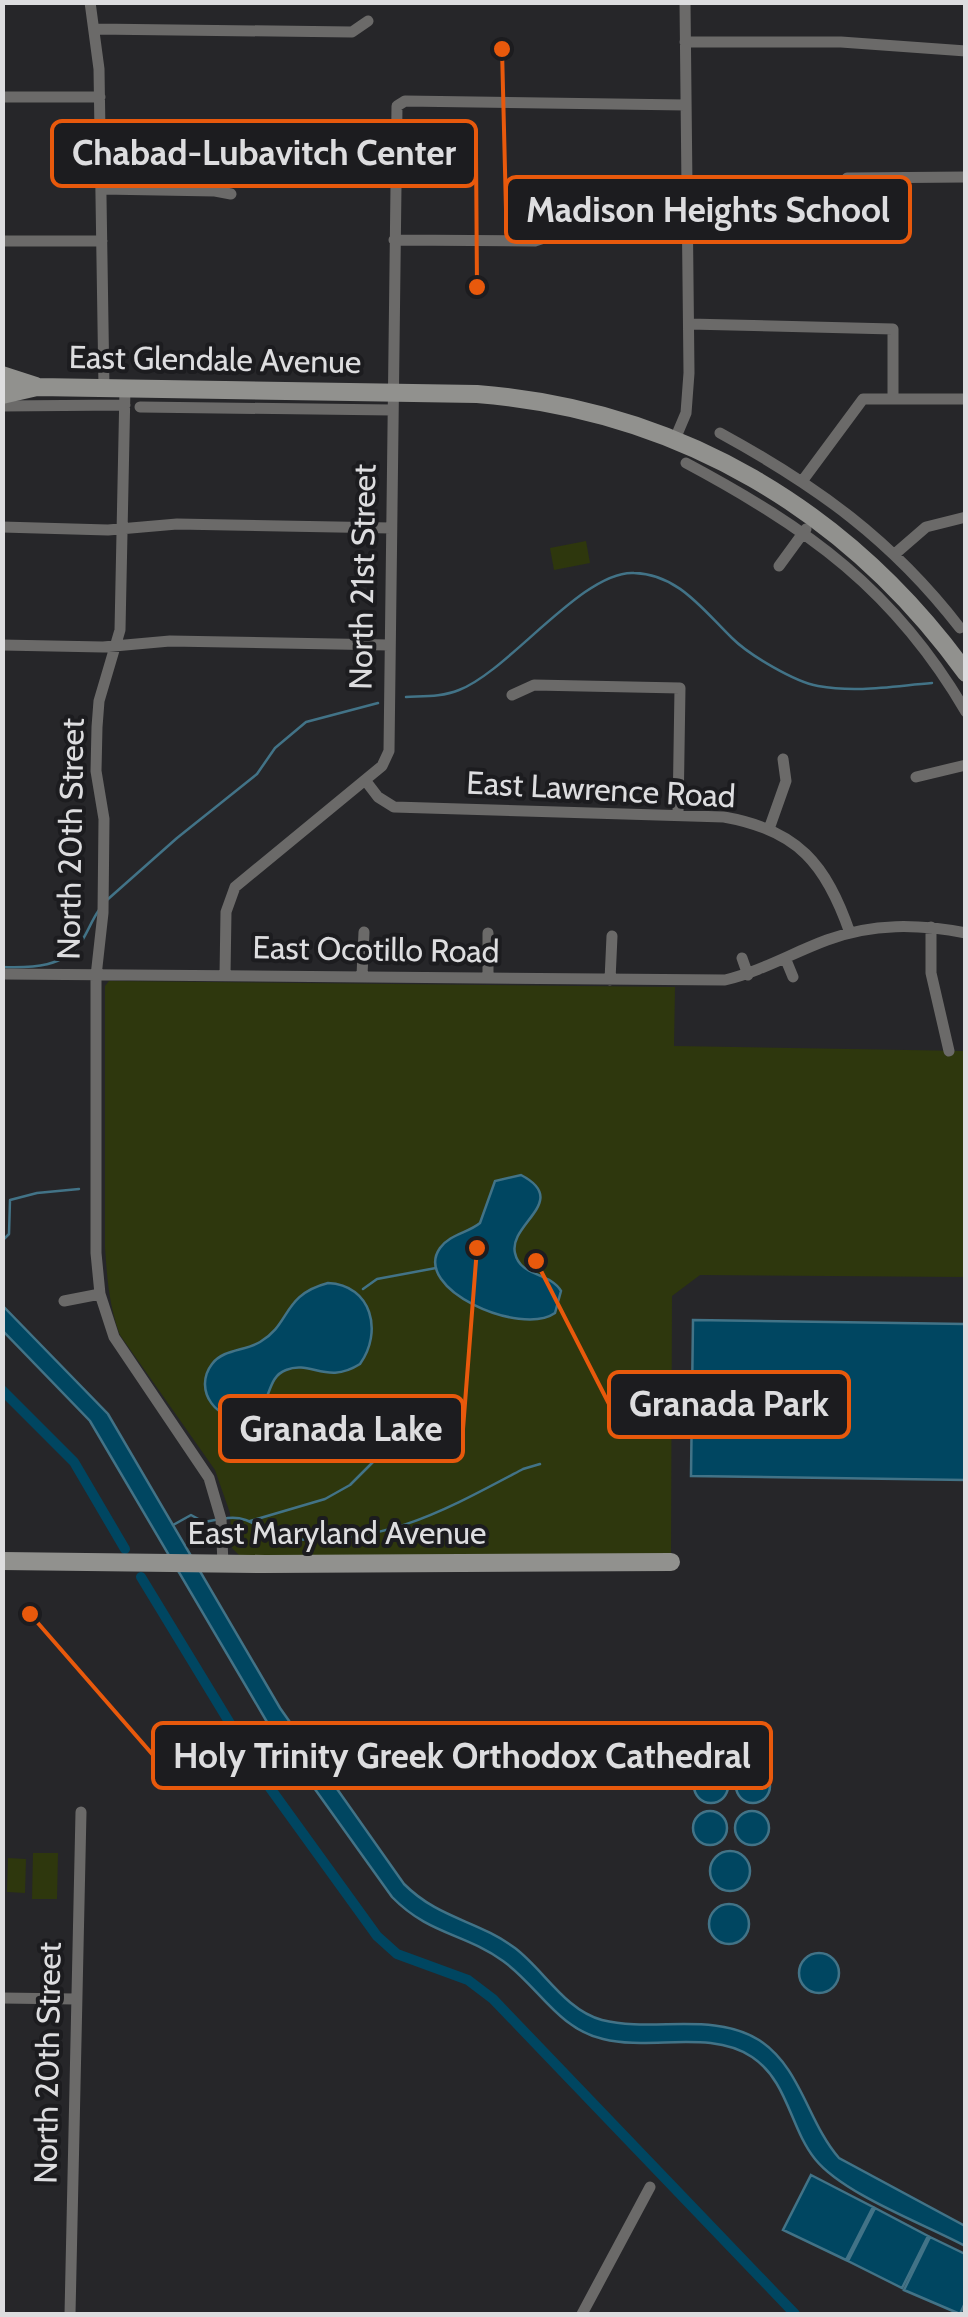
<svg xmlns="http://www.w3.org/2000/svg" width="968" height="2317" font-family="Cabin,sans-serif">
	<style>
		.green { fill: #2e370d }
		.water { fill: #004661; stroke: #427387; stroke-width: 2.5 }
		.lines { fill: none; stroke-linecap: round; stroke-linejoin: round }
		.stream { stroke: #427387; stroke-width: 2.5 }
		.canal { stroke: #004661; stroke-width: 10 }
		.street { stroke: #6b6a69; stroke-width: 11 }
		.secondary { stroke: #91918e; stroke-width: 18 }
		.labels { text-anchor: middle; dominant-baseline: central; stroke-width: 8; stroke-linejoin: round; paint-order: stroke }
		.street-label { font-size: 32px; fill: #dddddf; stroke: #1c1c1f }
		.leader { fill: none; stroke: #e8590c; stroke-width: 4 }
		.callout-dot { fill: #e8590c; stroke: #1c1c1f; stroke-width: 4 }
		.callout { fill: #1c1c1f; stroke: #e8590c; stroke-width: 4 }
		.callout-label { font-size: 35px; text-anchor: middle; font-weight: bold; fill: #dddddf }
	</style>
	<rect width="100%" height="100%" fill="#262629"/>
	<path class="green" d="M586 541 590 563 554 570 550 548Z
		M109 981 675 987 674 1046 965 1051V1277L700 1275 672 1296 671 1556H240L232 1548 230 1513 215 1470 120 1335C109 1306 107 1277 105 1247V986Z
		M33 1853H58L57 1899H32Z
		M8 1858 26 1859 25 1893 7 1892Z"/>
	<path class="water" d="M521 1175C571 1201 508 1224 515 1253 520 1277 550 1272 561 1291L555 1313C521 1337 411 1289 440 1248 450 1234 468 1233 480 1223L495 1181Z
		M328 1283C372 1285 383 1332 360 1364 327 1385 311 1360 286 1370 264 1378 273 1409 249 1416 218 1425 192 1390 212 1364 223 1349 245 1351 260 1342 291 1324 282 1295 328 1283Z
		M2 1305 108 1414 280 1708 404 1884C439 1919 477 1920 515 1948 544 1970 565 2010 602 2020 653 2033 712 2011 759 2040 801 2067 808 2123 839 2158L965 2226V2246C924 2224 843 2194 815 2159 790 2128 788 2081 752 2057 710 2029 650 2051 603 2039 558 2029 538 1986 503 1961 464 1933 429 1935 392 1897L267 1722 90 1421 3 1331Z
		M693 1320 965 1324V1480L691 1476Z
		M694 1786a17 17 0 1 1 34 0a17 17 0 1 1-34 0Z
		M736 1786a17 17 0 1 1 34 0a17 17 0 1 1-34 0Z
		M693 1828a17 17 0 1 1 34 0a17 17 0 1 1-34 0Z
		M735 1828a17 17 0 1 1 34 0a17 17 0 1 1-34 0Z
		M710 1871a20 20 0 1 1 40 0a20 20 0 1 1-40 0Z
		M709 1924a20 20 0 1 1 40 0a20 20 0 1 1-40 0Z
		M799 1973a20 20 0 1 1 40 0a20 20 0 1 1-40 0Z
		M811 2175 873 2207 846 2260 783 2230Z
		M875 2208 928 2236 902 2288 848 2261Z
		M930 2237 965 2254V2303L960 2314 904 2290Z"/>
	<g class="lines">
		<path class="stream" d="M406 697C423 696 442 697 459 690 509 671 583 570 634 573 678 574 703 610 732 638 749 655 795 682 818 686 857 693 894 686 932 683
			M107 900 177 838 257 774 275 748 306 722 378 703
			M2 967C32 968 65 968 83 939 89 929 92 920 99 910
			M2 1241 9 1234 10 1200 37 1193 79 1189
			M363 1289 377 1279 436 1268
			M223 1519C252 1512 267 1538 287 1539 384 1545 440 1513 523 1469L540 1464
			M250 1521 325 1499 350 1485 376 1459
			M173 1525 191 1515 204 1522 215 1520"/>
		<path class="canal" d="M2 1390 74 1462 125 1549
			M141 1577 265 1781 377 1936 397 1954 468 1980 493 1999 795 2314"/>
		<path class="street" d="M90 2 99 69 104 388
			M95 29 352 32 368 21
			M685 42H841L966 51
			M2 97H100
			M847 178 966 177
			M102 189 215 191 231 194
			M394 240 535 241 553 235
			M2 241H102
			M689 324 893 329V398
			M125 388 120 630 99 701 97 727 96 771 104 819 103 913 96 976V1253L100 1294 114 1337 209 1478 221 1519 223 1563
			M2 406 125 405
			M140 407 392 410
			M720 433C817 486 892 540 960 628
			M675 439 686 413 689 373 685 2
			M686 463C808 528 895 590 966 712
			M803 480 863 399H966
			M2 527 108 530 177 524 391 528
			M896 553 926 527 966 517
			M779 566 806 529
			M2 645 103 647 170 641 389 645
			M512 695 534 685 680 688 678 815
			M916 777 966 765
			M365 780 378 797 394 807 724 817C798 830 826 864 850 933
			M769 829 786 781 783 759
			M931 927V973L949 1051
			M742 958 748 975
			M786 960 793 977
			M2 974 725 980C762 971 792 953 827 940 873 923 918 924 966 933
			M225 975 226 912 235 887 382 766 389 751 397 106 405 101 686 105
			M362 975 364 932
			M488 978V933
			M610 980 612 936
			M64 1301 100 1294
			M2 1998 75 1999
			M70 2314 81 1812
			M582 2314 650 2187"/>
		<path class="secondary" d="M2 375 36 386
			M2 395 37 387 477 394C679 410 848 510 966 673
			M2 1561 265 1564 671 1562"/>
	</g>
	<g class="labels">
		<g class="street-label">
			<text transform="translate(215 359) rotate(1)">East Glendale Avenue</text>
			<text transform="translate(362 577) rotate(-89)">North 21st Street</text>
			<text transform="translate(601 789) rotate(3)">East Lawrence Road</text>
			<text transform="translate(70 839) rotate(-89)">North 20th Street</text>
			<text transform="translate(376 949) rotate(1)">East Ocotillo Road</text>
			<text x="337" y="1532">East Maryland Avenue</text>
			<text transform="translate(47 2063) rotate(-89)">North 20th Street</text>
		</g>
	</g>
	<path class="leader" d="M477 287L476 153M502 49L506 210M536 1261L609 1404M477 1248L463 1429M30 1614L153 1755"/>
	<g class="callout-dot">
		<circle cx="477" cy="287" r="10"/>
		<circle cx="502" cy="49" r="10"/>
		<circle cx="536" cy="1261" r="10"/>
		<circle cx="477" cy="1248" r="10"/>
		<circle cx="30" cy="1614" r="10"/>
	</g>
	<g class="callout">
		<rect x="52" y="121" width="424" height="65" rx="10"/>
		<rect x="506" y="177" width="404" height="65" rx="10"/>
		<rect x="609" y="1372" width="240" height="65" rx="10"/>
		<rect x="220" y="1396" width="243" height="65" rx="10"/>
		<rect x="153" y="1723" width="618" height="65" rx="10"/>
	</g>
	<g class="callout-label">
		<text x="264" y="165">Chabad-Lubavitch Center</text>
		<text x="708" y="222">Madison Heights School</text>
		<text x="729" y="1416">Granada Park</text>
		<text x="341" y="1441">Granada Lake</text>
		<text x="462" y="1768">Holy Trinity Greek Orthodox Cathedral</text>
	</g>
	<rect width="968" height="2317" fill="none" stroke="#dddddf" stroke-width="10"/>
</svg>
